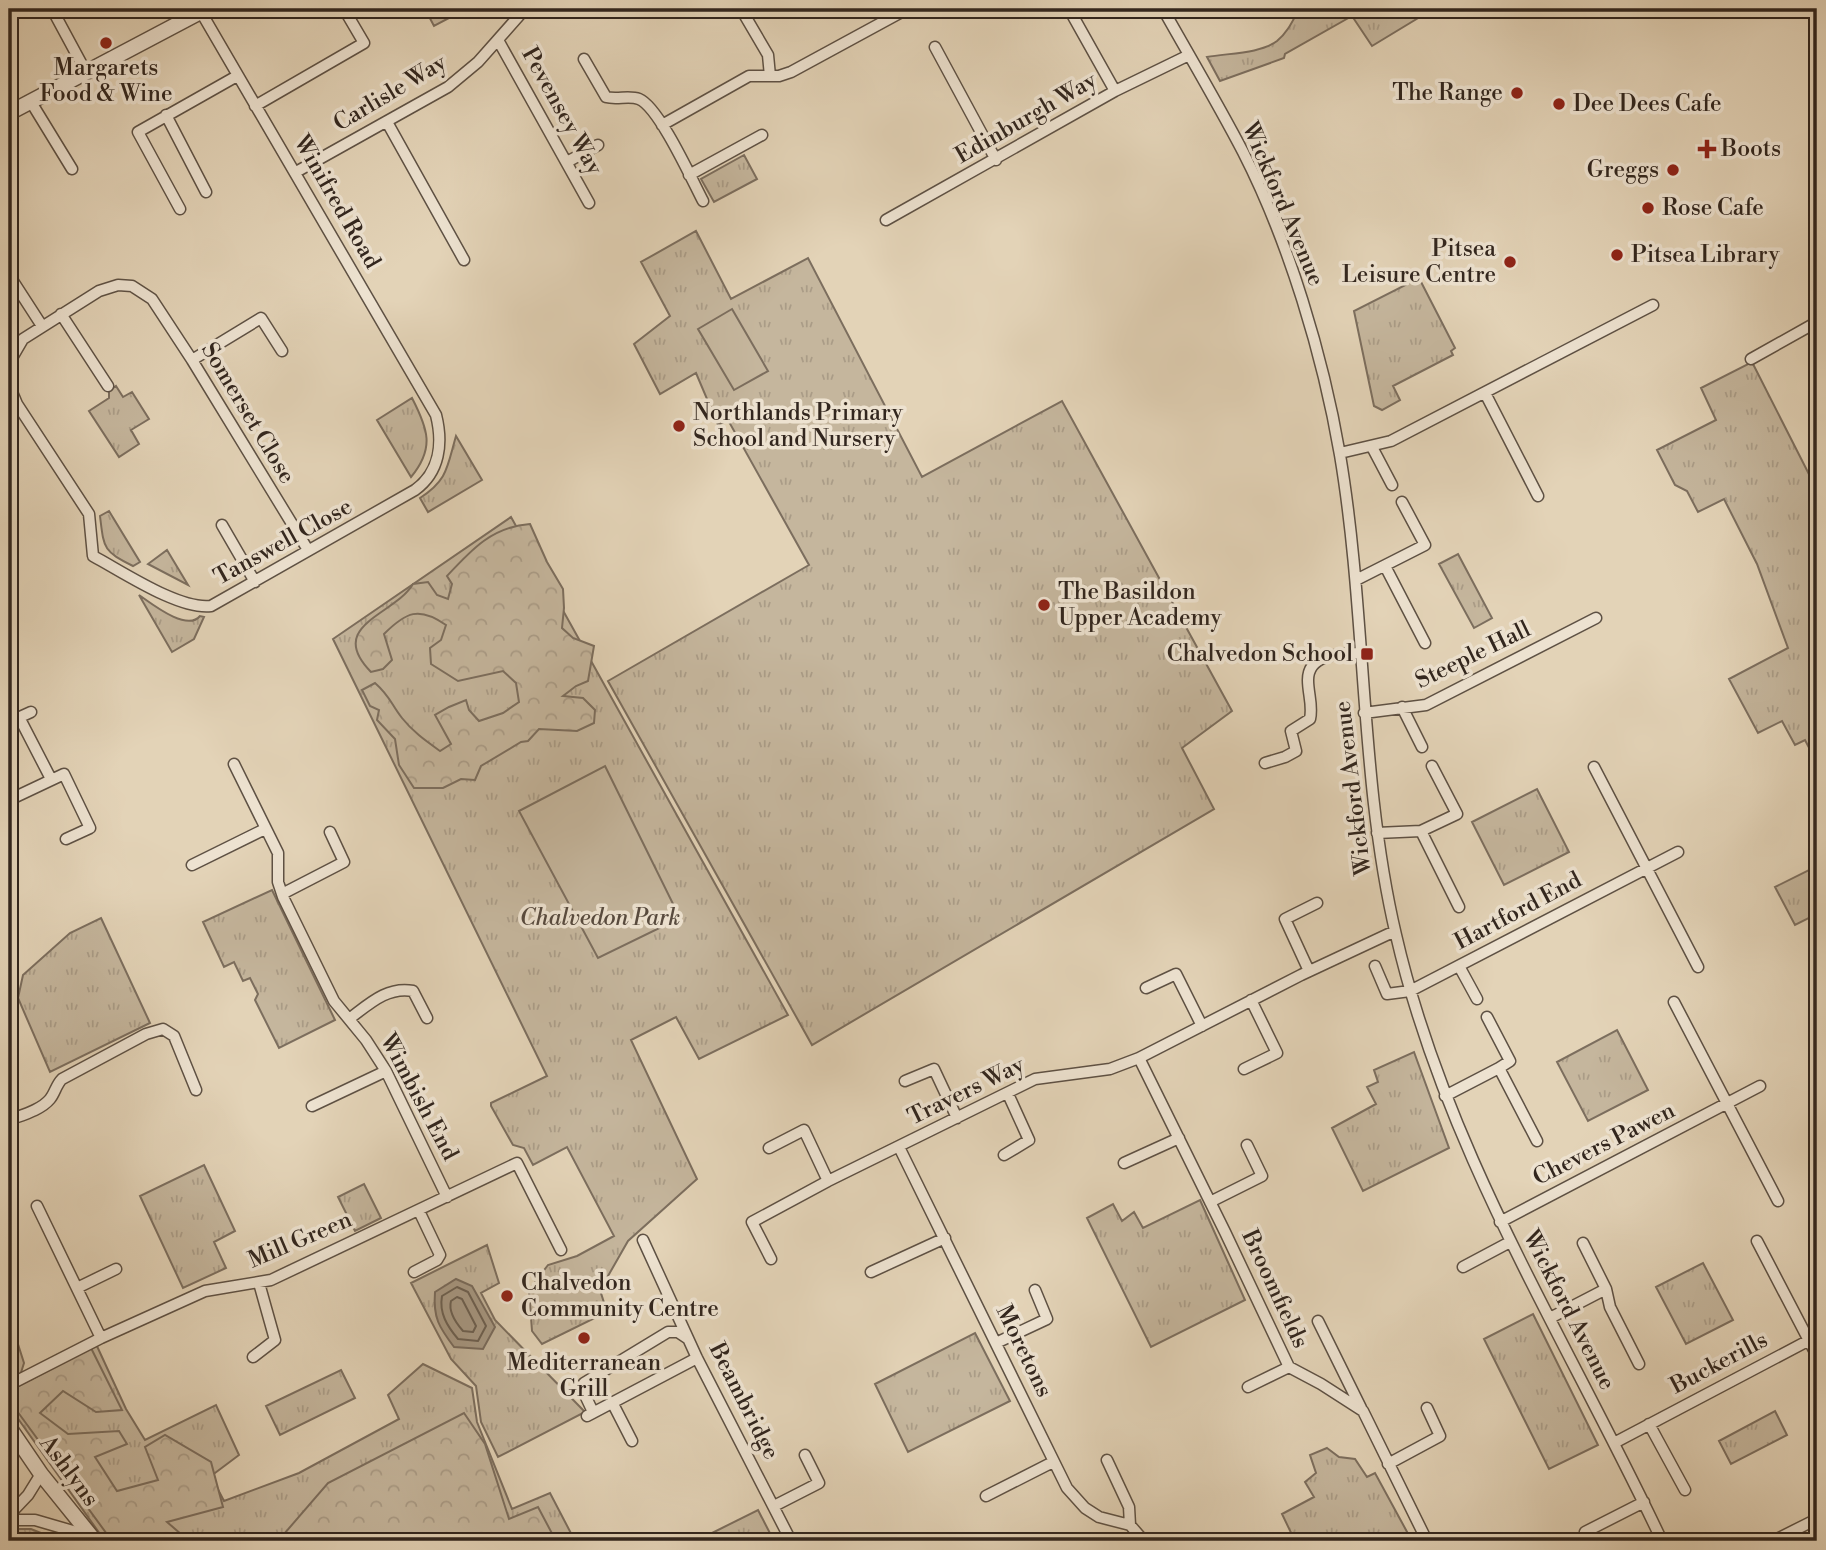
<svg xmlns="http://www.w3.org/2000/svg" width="1826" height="1550" font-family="'Libre Bodoni',serif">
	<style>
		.grass { fill: url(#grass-tufts); stroke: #7c6e5e; stroke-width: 2 }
		.forest { fill: url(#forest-crowns); stroke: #7c6e5e; stroke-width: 2 }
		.pitch { fill: #c5b69d; stroke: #7c6e5e; stroke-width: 2 }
		.water { fill: #a79883; stroke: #786a5b; stroke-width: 2 }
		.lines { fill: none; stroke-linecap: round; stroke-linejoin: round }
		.shore { stroke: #6c5f50; stroke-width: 2 }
		.minor-casing { stroke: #5e5144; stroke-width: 13 }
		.tertiary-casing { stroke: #5e5144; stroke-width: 17 }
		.minor { stroke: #ede2d0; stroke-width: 10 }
		.tertiary { stroke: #ede2d0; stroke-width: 14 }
		.poi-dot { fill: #8f2418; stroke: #ede2d0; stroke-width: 2.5 }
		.labels { text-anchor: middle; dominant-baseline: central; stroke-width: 7; stroke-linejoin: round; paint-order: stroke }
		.poi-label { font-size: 23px; fill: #32261e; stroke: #ede2d0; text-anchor: start }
		.street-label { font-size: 23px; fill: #32261e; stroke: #ede2d0 }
		.park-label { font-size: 23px; font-style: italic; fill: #574a3e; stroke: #ede2d0 }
	</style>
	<defs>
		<pattern id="grass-tufts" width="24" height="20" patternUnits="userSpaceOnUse" patternTransform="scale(1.75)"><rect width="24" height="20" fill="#c5b69d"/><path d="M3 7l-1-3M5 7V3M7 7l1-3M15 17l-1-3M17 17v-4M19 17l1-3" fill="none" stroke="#aa9c87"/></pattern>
		<pattern id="forest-crowns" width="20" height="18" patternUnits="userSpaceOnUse" patternTransform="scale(1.75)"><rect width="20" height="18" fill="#c5b69d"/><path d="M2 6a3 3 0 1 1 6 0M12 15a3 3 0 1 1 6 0" fill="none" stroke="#aa9c87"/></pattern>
	</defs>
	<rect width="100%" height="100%" fill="#e3d3b7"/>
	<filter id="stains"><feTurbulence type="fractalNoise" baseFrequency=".00286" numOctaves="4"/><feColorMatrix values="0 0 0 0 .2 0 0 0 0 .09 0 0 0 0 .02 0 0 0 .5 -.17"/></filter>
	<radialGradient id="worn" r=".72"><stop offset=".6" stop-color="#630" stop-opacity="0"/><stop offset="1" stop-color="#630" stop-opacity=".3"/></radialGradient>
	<path class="grass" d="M425 9H466L434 26Z
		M1299 9H1433L1372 46 1352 16 1285 54 1284 58 1220 81 1207 57C1228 53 1260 54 1277 41 1288 32 1293 20 1299 9Z
		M744 155 757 179 714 202 701 179Z
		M696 231 731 299 808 258 922 477 1062 401 1232 711 1182 748 1214 809 812 1045 608 681 809 565 728 420 718 425 696 373 660 394 634 344 670 316 641 262Z
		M1419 278 1455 348 1451 351 1453 355 1393 386 1400 400 1382 410 1374 406 1354 311Z
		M1752 362 1817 490V763L1805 740 1795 745 1782 721 1758 733 1729 679 1788 648 1757 564 1724 499 1698 512 1687 491 1675 485 1657 450 1716 420 1701 388Z
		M116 386 123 397 132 392 149 419 131 430 139 444 119 457 89 411 109 398V391Z
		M412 398C428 429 435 448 411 477L377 420Z
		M456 436 482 480 428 512 420 498C448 480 447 467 456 436Z
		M109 511 140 562 133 566C103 551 104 549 100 516Z
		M511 517 788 1015 699 1059 676 1017 631 1040 697 1179 628 1241 600 1290 607 1312 542 1344 532 1331 529 1290 548 1265 577 1256 614 1236 567 1147 533 1165 524 1148 513 1145 491 1106V1103L547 1076 333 639Z
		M167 550 188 585 148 564Z
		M1458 554 1492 618 1474 628 1439 564Z
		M139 595C152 604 187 632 200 616L204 617 194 639 172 652Z
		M1537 789 1569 852 1504 885 1472 822Z
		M1817 866V914L1795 925 1775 887Z
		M272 890 335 1020 279 1048 255 1000 258 994 250 978 243 981 234 962 224 967 203 922Z
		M101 918 150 1023 50 1072 18 998 23 975 70 933Z
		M1617 1030 1648 1090 1588 1121 1557 1062Z
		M1414 1052 1449 1148 1363 1191 1332 1128 1376 1104 1367 1087 1378 1082 1374 1070Z
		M204 1165 235 1231 214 1242 226 1268 183 1288 140 1196Z
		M364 1184 381 1218 355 1231 338 1197Z
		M1200 1200 1245 1300 1151 1347 1087 1218 1113 1204 1122 1221 1134 1212 1143 1228Z
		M487 1245 499 1283 481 1293 495 1320 585 1412 498 1457 481 1422 476 1386 451 1359 411 1283Z
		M1703 1263 1733 1320 1686 1344 1656 1287Z
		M1533 1314 1598 1445 1549 1469 1484 1339Z
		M975 1333 1010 1401 908 1452 875 1384Z
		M96 1344 126 1409 145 1440 216 1405 239 1455 211 1476 224 1501 299 1473 399 1419 388 1395 423 1364 472 1388 477 1422 512 1509 550 1493 575 1541H105L9 1406V1389Z
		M341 1370 355 1398 280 1435 266 1406Z
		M1775 1411 1787 1435 1731 1464 1719 1441Z
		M1327 1448 1339 1457 1355 1459 1367 1477 1375 1473 1412 1541H1295L1282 1514 1314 1497 1305 1482 1316 1473 1310 1455Z
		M758 1510 774 1541H716L712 1533Z
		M17 1529H31L61 1541H9V1532Z"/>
	<path class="forest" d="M530 524 547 562 563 589 564 608 562 628 573 638 594 646 588 681 576 686 563 696 583 698 595 710 594 723 577 731 539 729 528 741 521 742 481 766 475 780 461 779 443 788H414L399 765 395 739 377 720 379 710 370 706 362 690 375 683C390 696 391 704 402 718 413 732 426 741 440 751L451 744 435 715 449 707 466 700 469 710 479 721 503 713 519 702 516 683 503 671 458 681 431 664 430 648 441 640 446 625C419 606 406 612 384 634L392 660 383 669 371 672C325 625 395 615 413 584L428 582 437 595 448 599 452 584 447 576C472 549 492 527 530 524Z
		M9 1316 24 1363 19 1379 9 1381Z
		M91 1348 122 1410 96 1412 63 1391 40 1413 68 1434 119 1431 127 1444 95 1457 117 1491 158 1480 145 1447 165 1435 211 1462 223 1507 167 1522 189 1541H112L9 1400V1391Z
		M464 1413 485 1444 509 1519 538 1507 556 1541H278L328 1483Z"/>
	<path class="pitch" d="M732 309 768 371 734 390 698 329Z
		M605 766 680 918 598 958 519 811Z"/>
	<path class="water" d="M456 1279 472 1286 495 1327 483 1349 454 1347C439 1327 433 1318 435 1292Z"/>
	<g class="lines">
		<path class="shore" d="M457 1287 468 1292 486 1326 478 1341 458 1339C447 1326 439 1313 442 1296Z
			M457 1297 462 1299 476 1326 473 1332 463 1331C456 1323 448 1312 451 1301Z"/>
		<defs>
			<path id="minor" d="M52 9 86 72
				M741 9 768 55 770 76
				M1069 9 1115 91
				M1163 9C1190 57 1218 104 1243 152 1289 242 1323 356 1340 455 1367 615 1359 778 1396 935 1446 1153 1568 1341 1662 1541
				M498 40 589 203
				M935 47 996 160
				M584 59 606 97C617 100 629 95 639 99 659 107 692 180 703 201
				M31 102 72 169
				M255 106 364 43 344 9
				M166 115 206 192
				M387 122 464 260
				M662 125 749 76H779L791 72 907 9
				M567 162 598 145
				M296 172 448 87 478 62 525 9
				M689 175 762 135
				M180 209 138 132 237 76
				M886 220 1115 91 1189 55
				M9 275 42 326
				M61 314 108 386
				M1751 359 1817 322
				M192 360 261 318 282 351
				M9 363 23 339 99 291 118 285 132 286 152 299 192 360 308 550
				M9 385 17 404 89 514 93 556C123 572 179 610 211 606L415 490C440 472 443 443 436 415L201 12
				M1485 393 1538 496
				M1372 447 1392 485
				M1340 453 1391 441 1653 305
				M222 525 255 582
				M1385 566 1425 643
				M1356 580 1425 545 1402 502
				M1402 707 1422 747
				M1364 713 1426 705 1596 618
				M19 717 51 779
				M9 722 31 712
				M1265 763 1285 757 1296 751 1291 731 1310 719C1313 705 1308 694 1308 680 1308 653 1341 654 1360 653
				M234 764 278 853V882L283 897 334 1001 366 1040 386 1071 447 1197
				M1594 767 1698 967
				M9 800 64 774 90 828 66 839
				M1421 831 1459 907
				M1377 833 1421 831 1457 814 1432 766
				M192 865 265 829
				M282 894 344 862 330 832
				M1375 966 1387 994 1410 991 1678 852
				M1459 966 1477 999
				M1309 971 1285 919 1317 903
				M1146 988 1176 974 1202 1026
				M1674 1002 1778 1201
				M1487 1017 1510 1061 1499 1068 1537 1141
				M349 1019C368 1005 387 986 413 991L427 1018
				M1139 1058 1225 1232 1289 1367 1321 1384 1363 1411 1427 1541
				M1244 1069 1277 1053 1251 1000
				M905 1081 934 1069 957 1118
				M1445 1096 1499 1068
				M312 1106 386 1071
				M9 1120C22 1115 41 1110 50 1099 55 1093 56 1085 62 1079L146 1034 163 1029 174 1036 196 1090
				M899 1147 1067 1488 1085 1508 1099 1517 1130 1525 1144 1541
				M769 1148 804 1130 828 1181
				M1004 1155 1029 1140 1008 1094
				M1124 1163 1179 1138
				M1210 1202 1262 1176 1247 1145
				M37 1206 101 1338
				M1500 1222 1760 1086
				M643 1240 697 1358 791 1541
				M1757 1241 1817 1356
				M1583 1243 1606 1289 1610 1307 1639 1364
				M771 1259 752 1222 828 1181 1035 1079 1110 1069 1139 1058 1301 975 1395 931
				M1463 1267 1510 1242
				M414 1272 437 1260 440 1255 419 1211
				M871 1272 945 1238
				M77 1288 116 1269
				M1550 1318 1606 1289
				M1318 1321 1361 1408
				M996 1343 1047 1319 1035 1290
				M253 1357 275 1340 259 1283
				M9 1385 101 1338 205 1291 271 1280 517 1163 561 1250
				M1248 1387 1289 1367
				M612 1402 632 1441
				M593 1412 584 1393V1383L668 1332H678L687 1338
				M587 1416 697 1358
				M1649 1424 1685 1490
				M1614 1443 1817 1336
				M1107 1460 1129 1507 1130 1525
				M1388 1464 1440 1436 1427 1408
				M986 1496 1053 1462
				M774 1506 819 1483 805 1455
				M9 1515 28 1495 41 1474
				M9 1520H35L90 1536
				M1585 1532 1644 1502
				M1773 1541 1817 1519"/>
			<path id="tertiary" d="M9 113 206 9
				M9 1427 41 1474 95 1541"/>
		</defs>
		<use href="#minor" class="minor-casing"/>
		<use href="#tertiary" class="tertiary-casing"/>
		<use href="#minor" class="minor"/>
		<use href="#tertiary" class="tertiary"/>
	</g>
	<g class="poi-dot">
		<circle cx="106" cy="43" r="7"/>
		<circle cx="1517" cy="93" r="7"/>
		<circle cx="1559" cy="104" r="7"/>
		<path d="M1703.5 138.5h7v7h7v7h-7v7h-7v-7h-7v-7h7z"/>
		<circle cx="1673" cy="170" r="7"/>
		<circle cx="1648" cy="208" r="7"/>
		<circle cx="1617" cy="255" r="7"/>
		<circle cx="1510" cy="262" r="7"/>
		<circle cx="679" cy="426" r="7"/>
		<circle cx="1044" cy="605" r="7"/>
		<rect x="1360" y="647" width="14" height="14" rx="3.5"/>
		<circle cx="507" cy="1296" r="7"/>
		<circle cx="584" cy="1338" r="7"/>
	</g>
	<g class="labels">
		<g class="poi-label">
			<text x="106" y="68" text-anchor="middle">Margarets<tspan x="106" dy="26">Food &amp; Wine</tspan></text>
			<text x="1503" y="93" text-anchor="end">The Range</text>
			<text x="1573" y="104">Dee Dees Cafe</text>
			<text x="1721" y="149">Boots</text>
			<text x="1659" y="170" text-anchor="end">Greggs</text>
			<text x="1662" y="208">Rose Cafe</text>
			<text x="1496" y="249" text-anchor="end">Pitsea<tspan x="1496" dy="26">Leisure Centre</tspan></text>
			<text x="1631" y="255">Pitsea Library</text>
			<text x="693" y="413">Northlands Primary<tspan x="693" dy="26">School and Nursery</tspan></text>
			<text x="1058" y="592">The Basildon<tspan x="1058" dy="26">Upper Academy</tspan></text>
			<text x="1353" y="654" text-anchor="end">Chalvedon School</text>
			<text x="521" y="1283">Chalvedon<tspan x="521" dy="26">Community Centre</tspan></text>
			<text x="584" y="1363" text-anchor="middle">Mediterranean<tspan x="584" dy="26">Grill</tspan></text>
		</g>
		<g class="street-label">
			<text transform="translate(390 93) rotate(-31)">Carlisle Way</text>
			<text transform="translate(562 111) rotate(61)">Pevensey Way</text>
			<text transform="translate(1026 118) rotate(-30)">Edinburgh Way</text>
			<text transform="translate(337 202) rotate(60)">Winifred Road</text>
			<text transform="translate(1283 204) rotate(67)">Wickford Avenue</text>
			<text transform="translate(248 413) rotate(59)">Somerset Close</text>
			<text transform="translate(283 542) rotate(-29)">Tanswell Close</text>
			<text transform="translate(1473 655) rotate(-26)">Steeple Hall</text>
			<text transform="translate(1353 788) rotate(-97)">Wickford Avenue</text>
			<text transform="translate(1518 911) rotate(-28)">Hartford End</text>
			<text transform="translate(966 1091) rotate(-26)">Travers Way</text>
			<text transform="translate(419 1097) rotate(62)">Wimbish End</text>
			<text transform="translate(1604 1144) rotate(-27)">Chevers Pawen</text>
			<text transform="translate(300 1240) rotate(-23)">Mill Green</text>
			<text transform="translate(1275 1289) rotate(65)">Broomfields</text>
			<text transform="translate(1569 1310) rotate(63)">Wickford Avenue</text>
			<text transform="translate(1024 1351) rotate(64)">Moretons</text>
			<text transform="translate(1719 1363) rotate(-28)">Buckerills</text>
			<text transform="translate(744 1401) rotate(63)">Beambridge</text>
			<text transform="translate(69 1471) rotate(53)">Ashlyns</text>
		</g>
		<g class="park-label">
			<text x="600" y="918">Chalvedon Park</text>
		</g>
	</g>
	<rect width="1826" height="1550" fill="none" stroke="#e3d3b7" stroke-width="35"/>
	<rect x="10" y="10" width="1805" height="1529" fill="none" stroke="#32261e" stroke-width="3.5"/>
	<rect x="18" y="18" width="1791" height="1515" fill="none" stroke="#32261e" stroke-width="2"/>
	<rect width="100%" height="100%" filter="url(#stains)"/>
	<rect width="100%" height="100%" fill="url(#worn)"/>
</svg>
